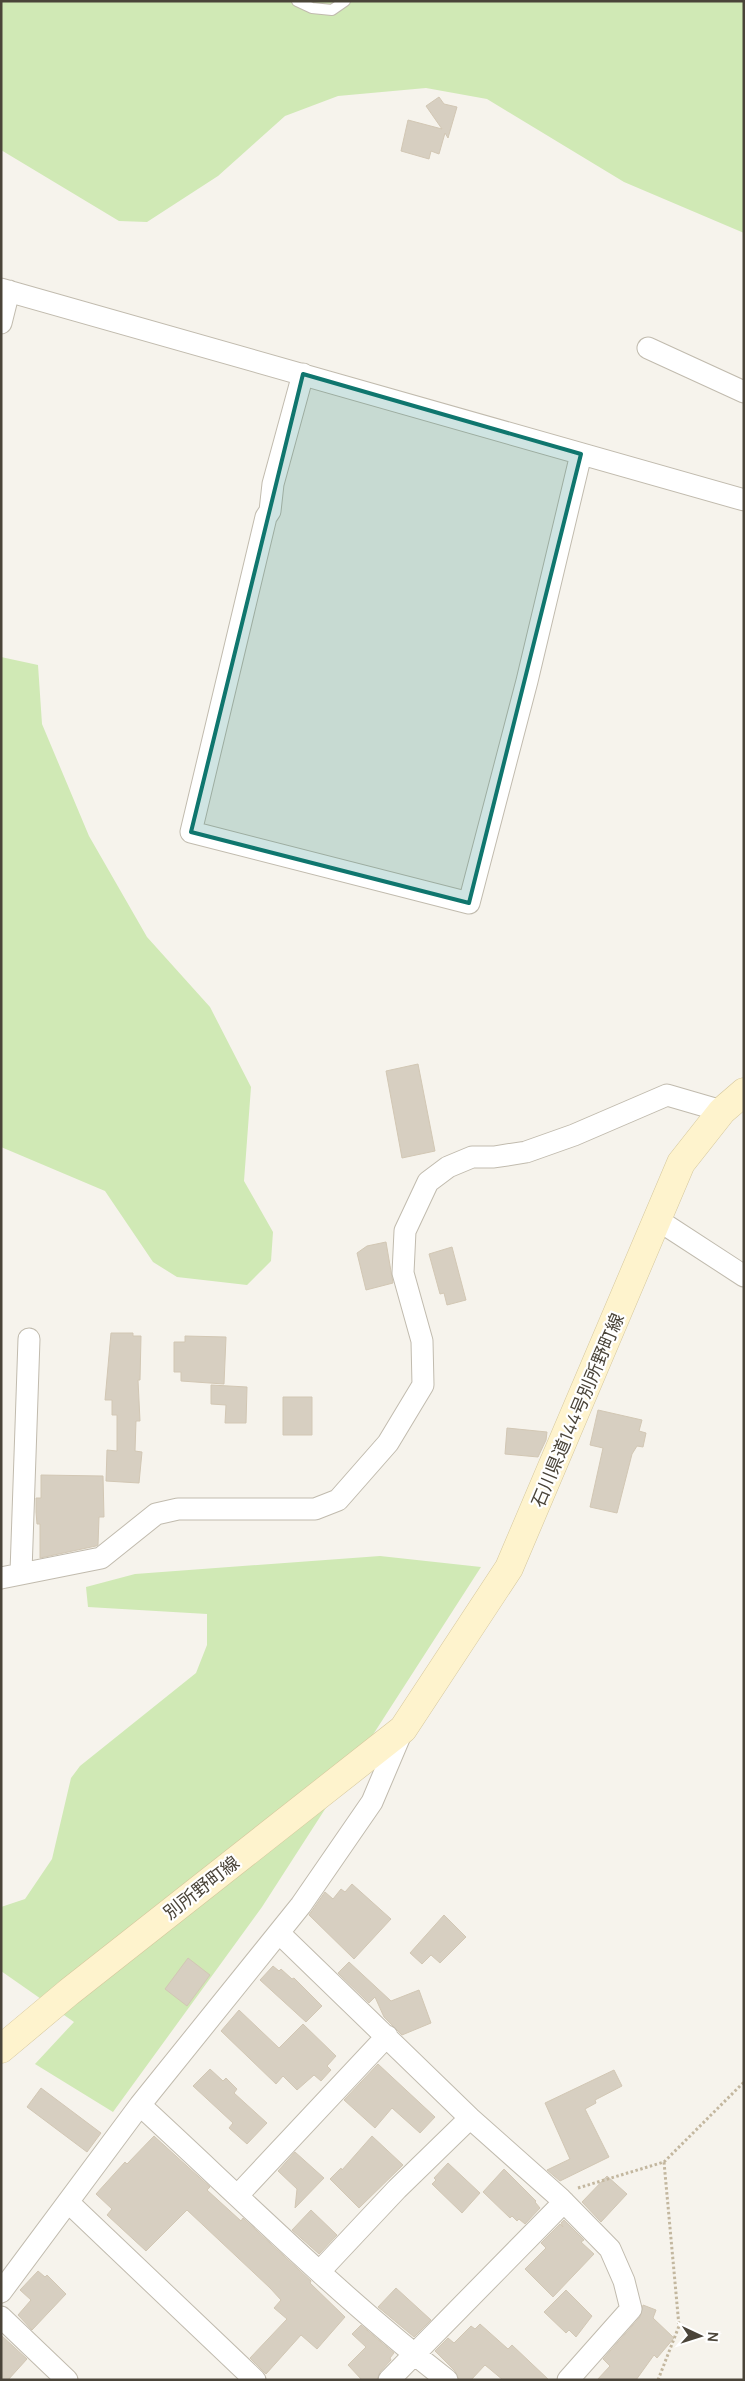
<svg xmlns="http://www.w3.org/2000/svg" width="745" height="2381" font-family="Manrope,'Noto Sans JP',sans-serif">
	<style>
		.green { fill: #d0e9b5 }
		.building { fill: #d7cfc1; stroke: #d2c7b4 }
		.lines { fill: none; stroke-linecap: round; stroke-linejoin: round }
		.lane-casing { stroke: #c1bbae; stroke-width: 12 }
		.street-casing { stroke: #c1bbae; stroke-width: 23 }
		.secondary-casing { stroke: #d5c79c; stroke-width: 29 }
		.path { stroke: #c3b79f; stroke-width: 3; stroke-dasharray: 2.5 2.5; stroke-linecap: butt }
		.lane { stroke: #fff; stroke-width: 10 }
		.street { stroke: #fff; stroke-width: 21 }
		.secondary { stroke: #fef3cd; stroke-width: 28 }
		.marked { fill: #0f766e; fill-opacity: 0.2; stroke: #0f766e; stroke-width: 4; stroke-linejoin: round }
		.labels { text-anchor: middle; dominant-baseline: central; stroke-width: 4.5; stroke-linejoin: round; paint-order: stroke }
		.street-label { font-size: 18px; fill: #4a4439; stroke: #fff }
	</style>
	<rect width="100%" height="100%" fill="#f6f3ec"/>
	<path class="green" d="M1 1H744V233L624 182 487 99 426 88 338 96 285 116 218 176 147 222 119 221 1 150Z
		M1 657 38 665 42 724 89 836 147 937 210 1007 251 1087 244 1181 273 1232 271 1261 247 1285 177 1277 153 1262 105 1191 1 1147Z
		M380 1556 481 1567 262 1907 113 2112 35 2064 74 2022 1 1971V1907L25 1899 52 1859 71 1778 80 1766 196 1673 207 1645V1614L88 1607 86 1587 135 1574Z"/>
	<path class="building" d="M439 97 444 104 457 107 448 138 445 133 439 154 431 151 429 159 401 151 408 120 442 129 426 106Z
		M418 1064 435 1151 402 1158 386 1071Z
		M386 1242 393 1283 366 1290 357 1253 367 1246Z
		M452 1247 466 1300 447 1305 444 1293 440 1294 429 1254Z
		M111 1333H133V1336H141L140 1380H138L140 1421H136L135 1451 142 1452 139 1483 106 1481 107 1450 117 1451V1415H112V1400H105Z
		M185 1336 226 1337 224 1384 181 1381V1372H174V1342H185Z
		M211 1385 247 1387 246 1423H225L226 1405 211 1404Z
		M283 1397H312V1435H283Z
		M598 1410 642 1420 639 1431 646 1433 643 1447 637 1446 632 1454 617 1513 590 1507 603 1448 590 1445Z
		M507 1428 547 1432 546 1440 538 1457 505 1454Z
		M41 1475 103 1476 104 1517H99L98 1545 96 1546 40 1558V1524H37L36 1512V1498H41Z
		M352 1884 391 1919 354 1959 309 1915 325 1892 333 1899 341 1889 345 1892Z
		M444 1915 466 1937 440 1963 431 1955 422 1964 410 1953Z
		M188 1958 210 1975 187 2006 165 1989Z
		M349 1962 391 2001 419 1990 431 2023 402 2035 384 2017 375 1997 369 2003 338 1973Z
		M273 1966 279 1971 281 1969 292 1979 294 1978 322 2006 306 2022 260 1980Z
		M239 2010 279 2048 303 2024 336 2056 327 2066 331 2070 321 2081 314 2075 297 2090 283 2076 276 2084 221 2031Z
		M378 2064 435 2117 420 2133 392 2108 375 2128 344 2100Z
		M210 2069 223 2081 226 2078 237 2089 234 2093 267 2123 247 2144 229 2128 233 2123 193 2086Z
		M614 2070 622 2086 595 2100 596 2103 585 2109 609 2157 560 2181 547 2170 570 2159 545 2103Z
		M41 2088 101 2133 87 2152 27 2107Z
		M154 2136 210 2187 207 2190 241 2221 243 2218 311 2281 310 2283 345 2317 317 2349 301 2335 266 2374 250 2358 287 2319 274 2308 281 2300 270 2288 187 2210 146 2251 107 2215 112 2209 96 2194 125 2162 127 2164Z
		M372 2136 403 2165 359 2208 330 2179 341 2168 342 2170Z
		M295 2152 324 2178 295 2208 297 2189 278 2171Z
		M448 2163 480 2193 462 2213 432 2184 436 2180 434 2178Z
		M504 2169 536 2201 535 2202 540 2208 525 2224 519 2219 517 2221 512 2216 510 2218 483 2192Z
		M607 2176 627 2194 601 2222 582 2202Z
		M311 2210 337 2235 319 2254 292 2230Z
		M564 2220 584 2240 581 2242 594 2254 553 2297 525 2269 546 2248 541 2243 560 2224 563 2227 561 2223Z
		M38 2271 45 2277 47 2275 66 2294 32 2330 18 2315 31 2300 20 2290Z
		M396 2288 431 2320 414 2337 378 2307Z
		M566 2290 592 2316 576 2337 569 2330 566 2333 544 2312Z
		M643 2305 656 2310 653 2318 674 2338 657 2358 654 2355 636 2380H597L610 2366 603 2359 640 2317Z
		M480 2324 508 2349 512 2345 549 2380H503L485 2365 471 2380H459L455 2371 435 2351 448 2338 454 2343 471 2326 475 2329Z
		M361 2325 394 2353 390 2358 391 2360 380 2372 377 2380H362L348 2365 366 2347 352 2334Z
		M1 2335 27 2359 8 2380H1Z"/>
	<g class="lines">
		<defs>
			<path id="lane" d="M297 1 312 8 332 10 345 1"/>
			<path id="street" d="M1 289 744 500
				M1 323 9 291
				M648 348 744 392
				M303 374 273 484 270 511 266 517 191 832 469 903 527 681 581 454
				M658 1220 744 1276
				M21 1572 29 1339
				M1 1578 101 1558 156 1514 178 1509H315L338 1500 388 1443 423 1385 422 1341 403 1273 405 1231 428 1182 448 1167 472 1157H494L526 1152 574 1135 667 1095 722 1111
				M279 1933 470 2118 560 2198 610 2249 624 2281 631 2309 568 2380
				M140 2105C241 2198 339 2296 447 2380
				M238 2195 387 2036
				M68 2202 255 2380
				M320 2271 397 2189 470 2118
				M1 2292 140 2105 301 1905 372 1802 403 1729
				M1 2317 67 2380
				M389 2380 564 2202"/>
			<path id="secondary" d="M1 2049 69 1992 403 1729 509 1568 681 1163 722 1111 744 1092"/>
		</defs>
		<use href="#lane" class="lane-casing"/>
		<use href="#street" class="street-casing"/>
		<use href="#secondary" class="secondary-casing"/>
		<path class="path" d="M664 2162 744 2082
			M578 2188 664 2162 679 2326 658 2380"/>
		<use href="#lane" class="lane"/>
		<use href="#street" class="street"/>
		<use href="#secondary" class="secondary"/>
	</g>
	<path class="marked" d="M303 374 581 454 469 903 191 832Z"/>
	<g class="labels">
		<g class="street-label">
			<text transform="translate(577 1410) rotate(-67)">石川県道144号別所野町線</text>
			<text transform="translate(201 1887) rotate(-38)">別所野町線</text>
		</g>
	</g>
	<rect width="745" height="2381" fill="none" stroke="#4a4439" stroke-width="5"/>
	<g transform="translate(700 2336) rotate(94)" stroke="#ffffff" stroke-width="4" paint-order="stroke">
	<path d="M0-4L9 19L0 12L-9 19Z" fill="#4a4439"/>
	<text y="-8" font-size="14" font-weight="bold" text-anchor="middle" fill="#4a4439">N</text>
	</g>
</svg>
